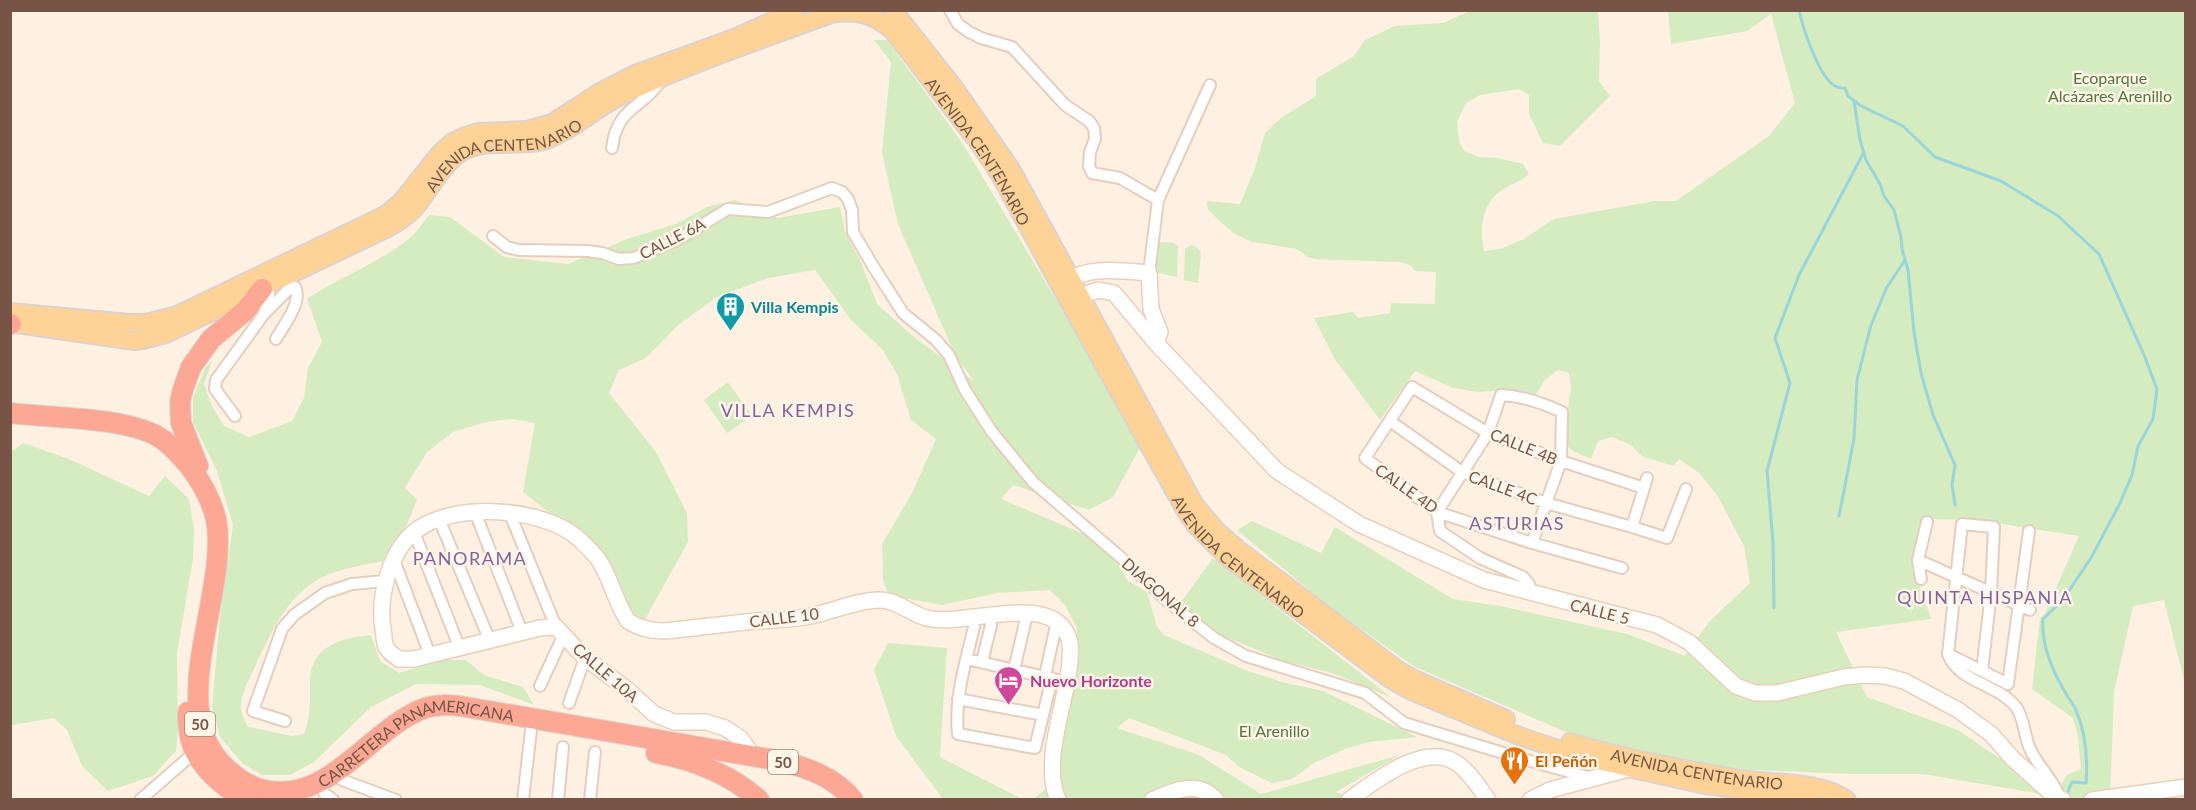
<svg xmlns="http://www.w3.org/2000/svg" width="2196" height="810" font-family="Lato,sans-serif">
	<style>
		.green { fill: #d4ecbf; fill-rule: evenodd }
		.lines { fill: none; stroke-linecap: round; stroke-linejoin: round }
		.stream { stroke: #9ad5db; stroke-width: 3 }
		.street-casing { stroke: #e5cebf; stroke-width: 14 }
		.secondary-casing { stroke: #eacfbc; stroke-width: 18 }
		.primary-casing { stroke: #dcd3cf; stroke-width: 20 }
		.highway-casing { stroke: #dcd3cf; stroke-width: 22 }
		.street { stroke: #fff; stroke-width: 10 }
		.secondary { stroke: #fff; stroke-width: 15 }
		.primary { stroke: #ffd297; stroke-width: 16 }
		.highway { stroke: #fca894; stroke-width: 20 }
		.labels { text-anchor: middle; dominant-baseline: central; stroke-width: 5; stroke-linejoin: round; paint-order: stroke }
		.shield { fill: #fff5e9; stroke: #a08477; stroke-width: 1.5 }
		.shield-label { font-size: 15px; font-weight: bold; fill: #775446 }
		.park-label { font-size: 16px; fill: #51783b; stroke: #fff5e9 }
		.street-label { font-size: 16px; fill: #775446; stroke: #fff5e9 }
		.culture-label { font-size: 16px; font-weight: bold; fill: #0d838f; stroke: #fff5e9; text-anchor: start }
		.hotel-label { font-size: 16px; font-weight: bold; fill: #b23c85; stroke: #fff5e9; text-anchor: start }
		.food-label { font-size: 16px; font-weight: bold; fill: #c56008; stroke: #fff5e9; text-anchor: start }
		.neighbourhood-label { font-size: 18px; letter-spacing: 1.5px; fill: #84619b; stroke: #fff5e9 }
	</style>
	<rect width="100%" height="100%" fill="#fef1e1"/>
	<path class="green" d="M1470 11H1598L1600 42 1599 81 1610 96 1560 146 1543 143 1529 114V95L1519 89 1480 95 1466 103 1457 121 1459 142 1464 151 1479 157 1498 158 1523 164 1529 174C1521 182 1514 183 1505 188 1482 201 1479 228 1484 251L1500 249 1524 239 1554 219 1655 201H1676L1769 136 1795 103 1771 14 1747 31 1671 44 1668 11H2185V684L2164 600 2133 606 2114 692 2110 799 2054 800V796L1923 774H1852L1709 768 1589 742 1415 667 1327 605 1237 530 1252 521 1321 553 1335 527 1453 599 1500 606 1627 634 1685 656 1709 622 1750 583 1744 546 1717 495 1699 473 1679 459 1673 466 1642 456 1631 445 1612 437 1598 441 1591 459 1573 451 1563 442 1571 388 1569 373 1558 370 1545 380 1535 396 1507 390 1478 392 1453 388 1415 371 1380 420 1334 358 1314 318 1353 312 1358 318 1390 313 1391 303 1435 304 1436 272 1415 271 1410 265 1401 262 1315 259 1308 257 1297 249 1252 242 1233 233 1208 210 1207 201 1240 204 1254 171 1265 133 1281 118 1316 96V79L1354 56 1365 40 1395 26 1443 23ZM1922 519 1977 520 2079 536 2045 613 2040 618 2032 689 2073 718 2078 737 2081 769 2067 775 2055 796 1958 730 1867 697 1836 632 1931 619 1919 585 1915 551Z
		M874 40H887L963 144 1142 444 1113 497 1089 510 1013 485 1001 499 1091 537 1119 564 1127 580 1147 592 1157 627 1164 635 1248 671 1286 683 1323 691 1417 737 1369 742 1345 749 1314 763 1292 779 1272 783 1239 767 1226 755 1129 718 1117 728 1199 755 1261 794 1400 755 1336 792 1355 799H1034L1059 777 1061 739 1077 658V628L1065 605 1050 590 997 593 942 605 888 595 883 579 882 544 912 493 936 439 911 420 897 374 882 349 851 320 815 270 768 278 717 297 678 325 646 358 619 370 609 393 656 452 687 513 688 542 643 623 625 612 579 536 523 492 535 423 512 419 486 422 453 432 426 453 405 488 417 499 409 520 389 560C365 565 336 568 314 582 283 602 268 639 253 671 248 682 241 694 241 706 241 712 244 722 249 727L291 736 304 734C311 716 310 702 310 684 309 647 339 638 371 635L380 661 399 673 443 660H466L484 675 523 687 534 705 480 685 416 684 371 707 314 762 290 775H262L242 763 220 737 212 707 220 617 233 525 217 471 193 422V398L205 368 212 361 204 384 211 404 224 426 249 437 292 421 304 398 308 368 322 342 307 299C341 276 380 263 411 237 418 231 423 222 429 215L450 217 504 257 568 264 627 239 676 224 707 207 735 200 778 218 840 207 845 232 860 260 877 304 915 338 974 381 955 355 898 224 882 153 891 62Z
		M1157 242 1174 243 1178 246 1177 277 1154 272Z
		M1191 245 1199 249 1201 254 1198 283 1184 280 1185 249Z
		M728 382 752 416 727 433 704 400Z
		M23 443 69 459 149 496 165 476 189 499 194 529 193 559 177 653 178 730 176 751 153 776 108 791 82 766 67 730 54 718 11 725 10 453Z
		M1213 558 1392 698 1335 674 1281 660 1222 635 1179 605Z
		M888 643 947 648 940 757 1022 799H943L896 736 874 670Z"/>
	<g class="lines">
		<path class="stream" d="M1799 10C1803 29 1819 77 1835 86 1838 88 1842 88 1845 88L1848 96 1861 106 1903 126 1935 157 2001 181 2058 216 2099 254 2144 355 2157 389 2153 419 2138 446 2132 475 2119 505 2091 558 2062 601 2043 619C2041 643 2052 670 2064 690 2067 697 2073 703 2076 710 2086 734 2088 758 2086 783L2072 782 2066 796
			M1854 101 1860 140 1866 160 1880 184 1884 196 1894 210 1901 237 1902 249 1908 270 1914 332 1921 373 1933 415 1955 465 1952 485 1955 505
			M1839 516 1854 439 1857 380 1871 325 1887 287 1905 260
			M1774 608 1773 542 1767 471 1790 383 1775 338 1799 275 1864 152"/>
		<defs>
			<path id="street" d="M950 10 958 24 969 32 981 38 1012 47 1065 105 1089 121 1094 128 1095 139 1090 152 1089 166 1092 173 1120 178 1158 200 1149 273
				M612 148C617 106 643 109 661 80
				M1158 200 1210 85
				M493 236 507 247 519 250 588 251 602 253 619 259 634 258 677 240 728 209 768 212 832 188 842 192 848 199 852 210 853 232 873 266 903 313 936 340 949 355 965 390 992 432 1033 482 1125 561 1166 600 1214 638 1246 656 1365 693 1404 723 1523 759 1592 778
				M264 314 290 288 295 287C303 302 283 326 276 339
				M235 416 215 389 216 380 264 314 271 284
				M1390 421 1462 472 1546 503 1632 527 1647 478
				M475 512 522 632
				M510 514 556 627
				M439 519 490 641
				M1632 527 1667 538 1686 489
				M414 532 460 649
				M394 560 430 655
				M1918 560 2030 610
				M1622 568 1532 543 1437 512 1365 458 1412 387 1488 433 1561 461 1644 488
				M1921 579 1918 560 1927 522
				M1530 594 1529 584 1523 577 1480 558 1440 531 1437 512 1488 433 1501 395C1522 396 1543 403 1562 412L1561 461 1532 543
				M974 627C966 661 954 698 958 734L1035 748 1052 678
				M1948 654 2008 684 2029 531
				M967 659 1058 680
				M982 662 991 625
				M1014 670 1027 614
				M1982 671 1991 593 1994 527 1962 524 1948 654C1959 683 1997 683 2016 707 2025 719 2024 738 2031 751 2040 769 2053 779 2060 798
				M1045 676 1055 630
				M540 686 564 634
				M958 699 1043 715
				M569 703 585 658
				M285 721 253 711 282 629 294 615 325 593 352 584 385 581
				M342 780 396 800
				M324 793 333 800
				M140 800 195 752
				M523 800 531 730
				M558 800 563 747
				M590 800 595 752"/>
			<path id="secondary" d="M1060 283C1091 266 1115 270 1149 273L1151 309 1160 332 1156 343
				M1072 302 1081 296 1098 290 1114 293 1156 343 1277 471 1359 524 1484 580 1657 625 1689 642 1736 686 1755 693H1777L1844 677 1865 675 1885 676 1904 681 1958 710 1991 734 2013 759 2052 794 2063 800
				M753 756 740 738 725 728 706 722H674L654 714 628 690 585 658 556 627 540 628 414 659H399C394 656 389 652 386 647 384 642 384 635 383 629 378 598 389 553 414 532 452 501 544 507 579 539 585 545 593 552 598 559 611 577 615 602 628 621 640 629 651 631 665 631 695 628 725 624 755 621 772 620 788 620 805 617 830 613 855 600 880 600 897 600 911 614 927 618 964 628 1053 589 1069 639 1072 648 1070 660 1069 670 1064 709 1042 763 1058 800
				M1152 800C1172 791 1198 779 1216 800
				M1349 800C1375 781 1426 740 1458 764 1470 773 1479 787 1488 800
				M1530 800 1550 790 1632 768
				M2092 800 2186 787"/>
			<g id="primary">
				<path d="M893 10 953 86 1011 169 1195 505 1217 531 1239 550 1398 670 1414 679 1506 719"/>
				<path d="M10 312 130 323H146L177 315 385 215 401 202 440 153 452 142 465 136 478 132 527 130 552 123 600 92 635 74 734 38 796 10"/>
				<path id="s1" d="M10 323 134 341 143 340 166 334 388 228C397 223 406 217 414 209 430 191 442 163 464 151 489 138 522 149 549 139 577 128 599 105 627 93 693 63 763 39 831 14 856 10 873 14 892 30L981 146 1000 175 1059 284 1185 510 1195 525 1228 558 1390 679 1411 691 1519 736 1588 759 1700 784 1811 800"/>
				<path id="s2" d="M1570 742C1624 758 1680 769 1735 778 1768 784 1820 780 1847 800"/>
			</g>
			<g id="highway">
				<path d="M10 324H11"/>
				<path id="s3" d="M10 413C51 418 123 417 157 436 170 443 181 456 190 467 203 484 211 499 216 519 230 592 162 711 226 768 237 778 249 787 264 790 330 805 370 728 425 708 437 704 448 705 460 706L781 761C808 768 835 777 853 800"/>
				<path d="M198 466 181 423 180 402 183 389 191 367 211 339 245 311 262 289"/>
				<path d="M188 712C188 725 189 741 196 753 206 772 228 792 249 800"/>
				<path d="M656 753C694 760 730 774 759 800"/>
			</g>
		</defs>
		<use href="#street" class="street-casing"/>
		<use href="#secondary" class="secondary-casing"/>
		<use href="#primary" class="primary-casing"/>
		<use href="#highway" class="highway-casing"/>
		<use href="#street" class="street"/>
		<use href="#secondary" class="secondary"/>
		<use href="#primary" class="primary"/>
		<use href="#highway" class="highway"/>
	</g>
	<defs>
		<symbol id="building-pin" viewBox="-11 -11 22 30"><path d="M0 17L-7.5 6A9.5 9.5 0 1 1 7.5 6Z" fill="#0f9aa8" stroke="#fff5e9"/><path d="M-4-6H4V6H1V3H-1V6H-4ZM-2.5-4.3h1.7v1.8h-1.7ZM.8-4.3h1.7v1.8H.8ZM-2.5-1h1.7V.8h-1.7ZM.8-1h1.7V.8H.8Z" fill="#fff"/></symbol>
		<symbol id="hotel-pin" viewBox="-11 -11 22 30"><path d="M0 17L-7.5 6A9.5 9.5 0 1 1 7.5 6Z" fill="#d1479c" stroke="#fff5e9"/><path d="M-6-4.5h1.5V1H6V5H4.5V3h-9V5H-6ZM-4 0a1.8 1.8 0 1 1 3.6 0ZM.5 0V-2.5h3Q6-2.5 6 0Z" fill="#fff"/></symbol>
		<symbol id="restaurant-pin" viewBox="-11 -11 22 30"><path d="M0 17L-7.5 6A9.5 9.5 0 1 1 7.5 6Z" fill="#e8710a" stroke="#fff5e9"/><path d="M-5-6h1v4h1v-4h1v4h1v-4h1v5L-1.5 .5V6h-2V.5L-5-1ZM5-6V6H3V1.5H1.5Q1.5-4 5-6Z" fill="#fff"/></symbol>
	</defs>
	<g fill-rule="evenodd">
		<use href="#building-pin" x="714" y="290" width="33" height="45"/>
		<use href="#hotel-pin" x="992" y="664" width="33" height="45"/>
		<use href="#restaurant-pin" x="1498" y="744" width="33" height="45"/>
	</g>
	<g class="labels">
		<g class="shield">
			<rect x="185" y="712" width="30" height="24" rx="4.5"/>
			<rect x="768" y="750" width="30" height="24" rx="4.5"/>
		</g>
		<g class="shield-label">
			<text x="200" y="724">50</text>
			<text x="783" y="762">50</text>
		</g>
		<g class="park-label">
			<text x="2110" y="77">Ecoparque<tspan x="2110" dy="18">Alcázares Arenillo</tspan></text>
			<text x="1274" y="730">El Arenillo</text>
		</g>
		<g class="street-label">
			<text stroke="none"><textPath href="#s1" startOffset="1124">AVENIDA CENTENARIO</textPath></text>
			<text stroke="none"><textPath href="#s1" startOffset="548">AVENIDA CENTENARIO</textPath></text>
			<text transform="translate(672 238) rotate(-27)">CALLE 6A</text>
			<text transform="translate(1524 446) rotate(22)">CALLE 4B</text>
			<text transform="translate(1503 487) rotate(20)">CALLE 4C</text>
			<text transform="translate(1407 488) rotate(35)">CALLE 4D</text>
			<text stroke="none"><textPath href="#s1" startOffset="1610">AVENIDA CENTENARIO</textPath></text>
			<text transform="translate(1161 592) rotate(41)">DIAGONAL 8</text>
			<text transform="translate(1600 611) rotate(14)">CALLE 5</text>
			<text transform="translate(784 617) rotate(-7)">CALLE 10</text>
			<text transform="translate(606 672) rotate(41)">CALLE 10A</text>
			<text stroke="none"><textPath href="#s3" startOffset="723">CARRETERA PANAMERICANA</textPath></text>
			<text stroke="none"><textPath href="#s2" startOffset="130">AVENIDA CENTENARIO</textPath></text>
		</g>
		<g class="culture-label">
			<text x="751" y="306">Villa Kempis</text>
		</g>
		<g class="hotel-label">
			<text x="1030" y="680">Nuevo Horizonte</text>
		</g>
		<g class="food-label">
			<text x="1535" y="760">El Peñón</text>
		</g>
		<g class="neighbourhood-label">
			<text x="788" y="410">VILLA KEMPIS</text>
			<text x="1517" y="523">ASTURIAS</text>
			<text x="470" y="558">PANORAMA</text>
			<text x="1985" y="597">QUINTA HISPANIA</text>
		</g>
	</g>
	<rect width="2196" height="810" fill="none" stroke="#775446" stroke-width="24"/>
</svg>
